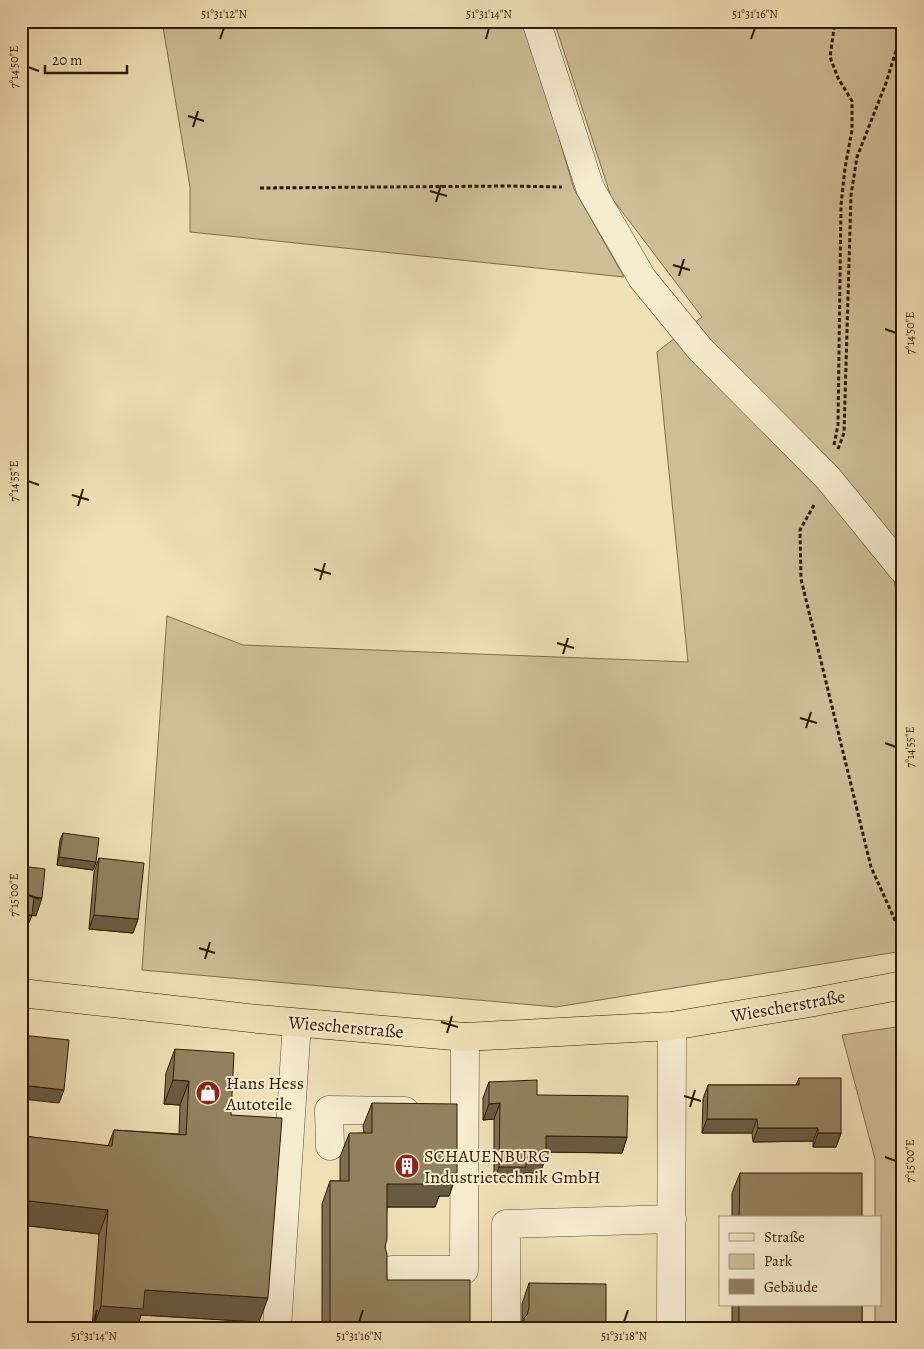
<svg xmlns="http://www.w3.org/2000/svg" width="924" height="1349" font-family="Alegreya,serif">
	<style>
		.green { fill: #cebe97; stroke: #7e6c4c }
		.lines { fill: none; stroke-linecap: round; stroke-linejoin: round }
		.minor-casing { stroke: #5e4c2f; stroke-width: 29 }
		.major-casing { stroke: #2e1a02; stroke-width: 29 }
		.path { stroke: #2e1a02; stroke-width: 3; stroke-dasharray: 4 2.5; stroke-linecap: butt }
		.minor { stroke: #f5ebcf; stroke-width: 28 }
		.major { stroke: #efe0b5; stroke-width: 28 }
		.wall { fill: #7e6f52; stroke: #2e1a02 }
		.shaded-wall { fill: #665a42; stroke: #2e1a02 }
		.building { fill: #92815f; stroke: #2e1a02 }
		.ticks { fill: none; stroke: #2e1a02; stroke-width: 2 }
		.labels { text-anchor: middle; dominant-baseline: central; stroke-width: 4; stroke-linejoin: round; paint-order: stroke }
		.street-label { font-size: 18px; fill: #2e1a02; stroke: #f5ebcf }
		.poi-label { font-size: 18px; fill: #2e1a02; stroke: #f5ebcf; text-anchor: start }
		.neatline { fill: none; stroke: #2e1a02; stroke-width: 2 }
		.ticks-label { font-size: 12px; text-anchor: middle; fill: #2e1a02 }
	</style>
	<rect width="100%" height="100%" fill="#efe0b5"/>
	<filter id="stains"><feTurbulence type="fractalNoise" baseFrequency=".004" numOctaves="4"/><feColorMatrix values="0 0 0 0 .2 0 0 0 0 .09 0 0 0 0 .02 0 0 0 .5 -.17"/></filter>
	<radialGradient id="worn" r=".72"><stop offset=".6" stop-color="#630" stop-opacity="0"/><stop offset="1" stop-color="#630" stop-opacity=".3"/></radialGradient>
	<path class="green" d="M162 21H525L574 189 624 277 190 232V187Z
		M554 21H903V552L890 562 903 623V951L556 1007 142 970 167 616 243 645 688 662 657 352 702 317 611 197Z
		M903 1026V1328H875V1305H880V1218H875V1159L842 1035Z"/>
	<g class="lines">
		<defs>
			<path id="minor" d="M536 21 590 188 642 278 700 349 828 478 903 570
				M330 1146 329 1110 405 1111
				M392 1270H464L465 1037
				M277 1328 297 1023
				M506 1328V1224L672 1219
				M671 1328 672 1026"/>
			<path id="major" d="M21 993 258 1019 465 1037 672 1026 809 1003 903 985"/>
		</defs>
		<use href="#minor" class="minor-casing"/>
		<use href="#major" class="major-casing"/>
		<path class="path" d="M260 188 509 186 562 187
			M834 445 838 425 841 205 845 168 852 130V101L838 78 830 57 835 21
			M838 449 844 433 851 195 857 157 886 83 903 28
			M814 505 800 530 801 579 871 867 903 938"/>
		<use href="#minor" class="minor"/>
		<use href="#major" class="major"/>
	</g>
	<path class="wall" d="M63 833 96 862 93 870 57 865 60 840Z
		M99 858 138 919 133 933 89 929 94 872Z
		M175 1049 231 1115 259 1322 141 1315 137 1328H92L99 1234 21 1225V1118L23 1136 108 1146 114 1130 179 1134 180 1105 164 1104 166 1073Z
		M799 1078 841 1133 836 1147H813V1141L753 1142 752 1133H702L703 1099 708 1085H796Z
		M489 1082 537 1095 627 1137 622 1153 546 1152V1157L540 1173H523L520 1183H494V1119L483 1120V1098Z
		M372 1103 457 1173 449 1196H439L435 1207H387L385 1247 387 1280 470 1328H322V1204L330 1181H340V1157L349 1134 364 1133 363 1126Z
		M740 1173 862 1218H732V1193Z
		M529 1283 606 1328H521L522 1325V1304Z
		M732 1305H862V1328H732Z"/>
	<path class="shaded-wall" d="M59 857 96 862 93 870 57 865Z
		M34 897 42 898 36 916 28 915Z
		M21 914 32 915 25 933 21 932Z
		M94 915 138 919 133 933 89 929Z
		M173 1080 189 1081 180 1105 164 1104Z
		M21 1085 64 1090 59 1103 21 1099Z
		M500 1103 494 1119 483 1120 489 1104Z
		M707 1119H757L752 1133H702Z
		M758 1128H818L813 1141 753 1142Z
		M818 1133H841L836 1147H813Z
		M546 1136 627 1137 622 1153 540 1152Z
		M526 1157H546L540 1173H523L520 1183H494L499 1167Z
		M457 1173 449 1196H439L435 1207H379L387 1184 443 1174Z
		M21 1200 108 1210 99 1234 21 1225Z
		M145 1290 268 1298 259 1322 141 1315 137 1328H93L101 1306Z"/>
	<path class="building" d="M63 833 99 838 96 862 59 857Z
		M99 858 144 863 138 919 94 915Z
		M21 866 45 869 42 898 34 897 32 915 21 914Z
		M21 1035 69 1040 64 1090 21 1085Z
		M175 1049 234 1053 231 1115 282 1118 268 1298 145 1290 143 1309 101 1306 108 1210 21 1200V1118L24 1119 23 1136 112 1146 114 1130 186 1135 189 1081 173 1080Z
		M799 1078H841V1133H818V1128H758L757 1119H707L708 1085H799Z
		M537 1080V1095L628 1096 627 1137 546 1136V1157H526V1167H499L500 1103 489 1104V1082Z
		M372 1103 457 1104V1173L443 1174V1184H387V1239L385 1247 387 1255V1280H470V1328H330V1181H349V1134L350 1133H372Z
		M740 1173H862V1218H739Z
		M529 1283 606 1284V1328H524V1318L527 1315 529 1308Z
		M739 1305H862V1328H739Z"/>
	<path class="ticks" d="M220 39 224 28M486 39 489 28M751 39 755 28M28 67 39 71M188 116 204 121M193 127 198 111M430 191 447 196M436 202 441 185M673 265 690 270M679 276 684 259M885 329 896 333M28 481 39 485M72 495 89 500M78 506 83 489M314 569 331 574M320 580 325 563M557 643 574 648M563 654 568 638M800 718 817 723M806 728 811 712M885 743 896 747M28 895 39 899M199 948 215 953M205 959 210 942M441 1022 458 1027M447 1033 452 1016M684 1096 701 1101M690 1107 695 1090M885 1157 896 1161M94 1322 97 1310M359 1322 363 1310M624 1322 628 1310"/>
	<defs>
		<symbol id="shop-disc" viewBox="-11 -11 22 22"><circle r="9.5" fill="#8f2418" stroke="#f5ebcf"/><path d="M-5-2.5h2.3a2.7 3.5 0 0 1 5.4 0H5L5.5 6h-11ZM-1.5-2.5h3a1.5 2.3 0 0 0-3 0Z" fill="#fff"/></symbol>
		<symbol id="building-disc" viewBox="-11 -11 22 22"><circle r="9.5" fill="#8f2418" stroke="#f5ebcf"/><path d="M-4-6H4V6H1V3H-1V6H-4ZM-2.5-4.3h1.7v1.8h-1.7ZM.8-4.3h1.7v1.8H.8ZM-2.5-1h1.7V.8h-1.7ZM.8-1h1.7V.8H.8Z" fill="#fff"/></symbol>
	</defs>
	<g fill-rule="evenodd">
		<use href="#shop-disc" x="194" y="1079" width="28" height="28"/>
		<use href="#building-disc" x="393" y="1152" width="28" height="28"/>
	</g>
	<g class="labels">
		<g class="street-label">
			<text transform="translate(788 1006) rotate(-10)">Wiescherstraße</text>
			<text transform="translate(346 1027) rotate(5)">Wiescherstraße</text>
		</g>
		<g class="poi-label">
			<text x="226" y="1083">Hans Hess<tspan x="226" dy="21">Autoteile</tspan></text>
			<text x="424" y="1156">SCHAUENBURG<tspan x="424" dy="21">Industrietechnik GmbH</tspan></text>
		</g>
	</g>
	<rect width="924" height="1349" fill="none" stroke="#efe0b5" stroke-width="55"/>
	<rect x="719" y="1216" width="162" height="90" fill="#f5ebcf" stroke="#a5977d"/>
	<rect x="729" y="1233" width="25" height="8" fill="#efe0b5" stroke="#a5977d"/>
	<text x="764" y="1242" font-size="15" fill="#2e1a02">Straße</text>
	<rect x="729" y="1254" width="25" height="15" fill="#cebe97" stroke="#a5977d"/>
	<text x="764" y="1266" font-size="15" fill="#2e1a02">Park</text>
	<rect x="729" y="1279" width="25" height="15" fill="#92815f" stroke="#a5977d"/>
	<text x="764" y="1292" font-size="15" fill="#2e1a02">Gebäude</text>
	<path d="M45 65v8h82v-8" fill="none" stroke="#2e1a02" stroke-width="2.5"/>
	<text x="52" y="65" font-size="15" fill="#2e1a02" stroke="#f5ebcf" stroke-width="4" paint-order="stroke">20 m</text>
	<rect x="28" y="28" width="868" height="1294" class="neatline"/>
	<g class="ticks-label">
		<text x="224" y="18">51°31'12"N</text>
		<text x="489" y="18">51°31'14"N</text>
		<text x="755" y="18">51°31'16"N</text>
		<text transform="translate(14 67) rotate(-90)" y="4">7°14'50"E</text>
		<text transform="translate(910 333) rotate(-90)" y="4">7°14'50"E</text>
		<text transform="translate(14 481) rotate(-90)" y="4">7°14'55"E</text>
		<text transform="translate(910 747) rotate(-90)" y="4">7°14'55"E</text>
		<text transform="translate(14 895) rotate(-90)" y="4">7°15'00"E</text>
		<text transform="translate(910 1161) rotate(-90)" y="4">7°15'00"E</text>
		<text x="94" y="1340">51°31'14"N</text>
		<text x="359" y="1340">51°31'16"N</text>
		<text x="624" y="1340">51°31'18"N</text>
	</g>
	<rect width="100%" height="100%" filter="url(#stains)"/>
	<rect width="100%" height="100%" fill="url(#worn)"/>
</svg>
